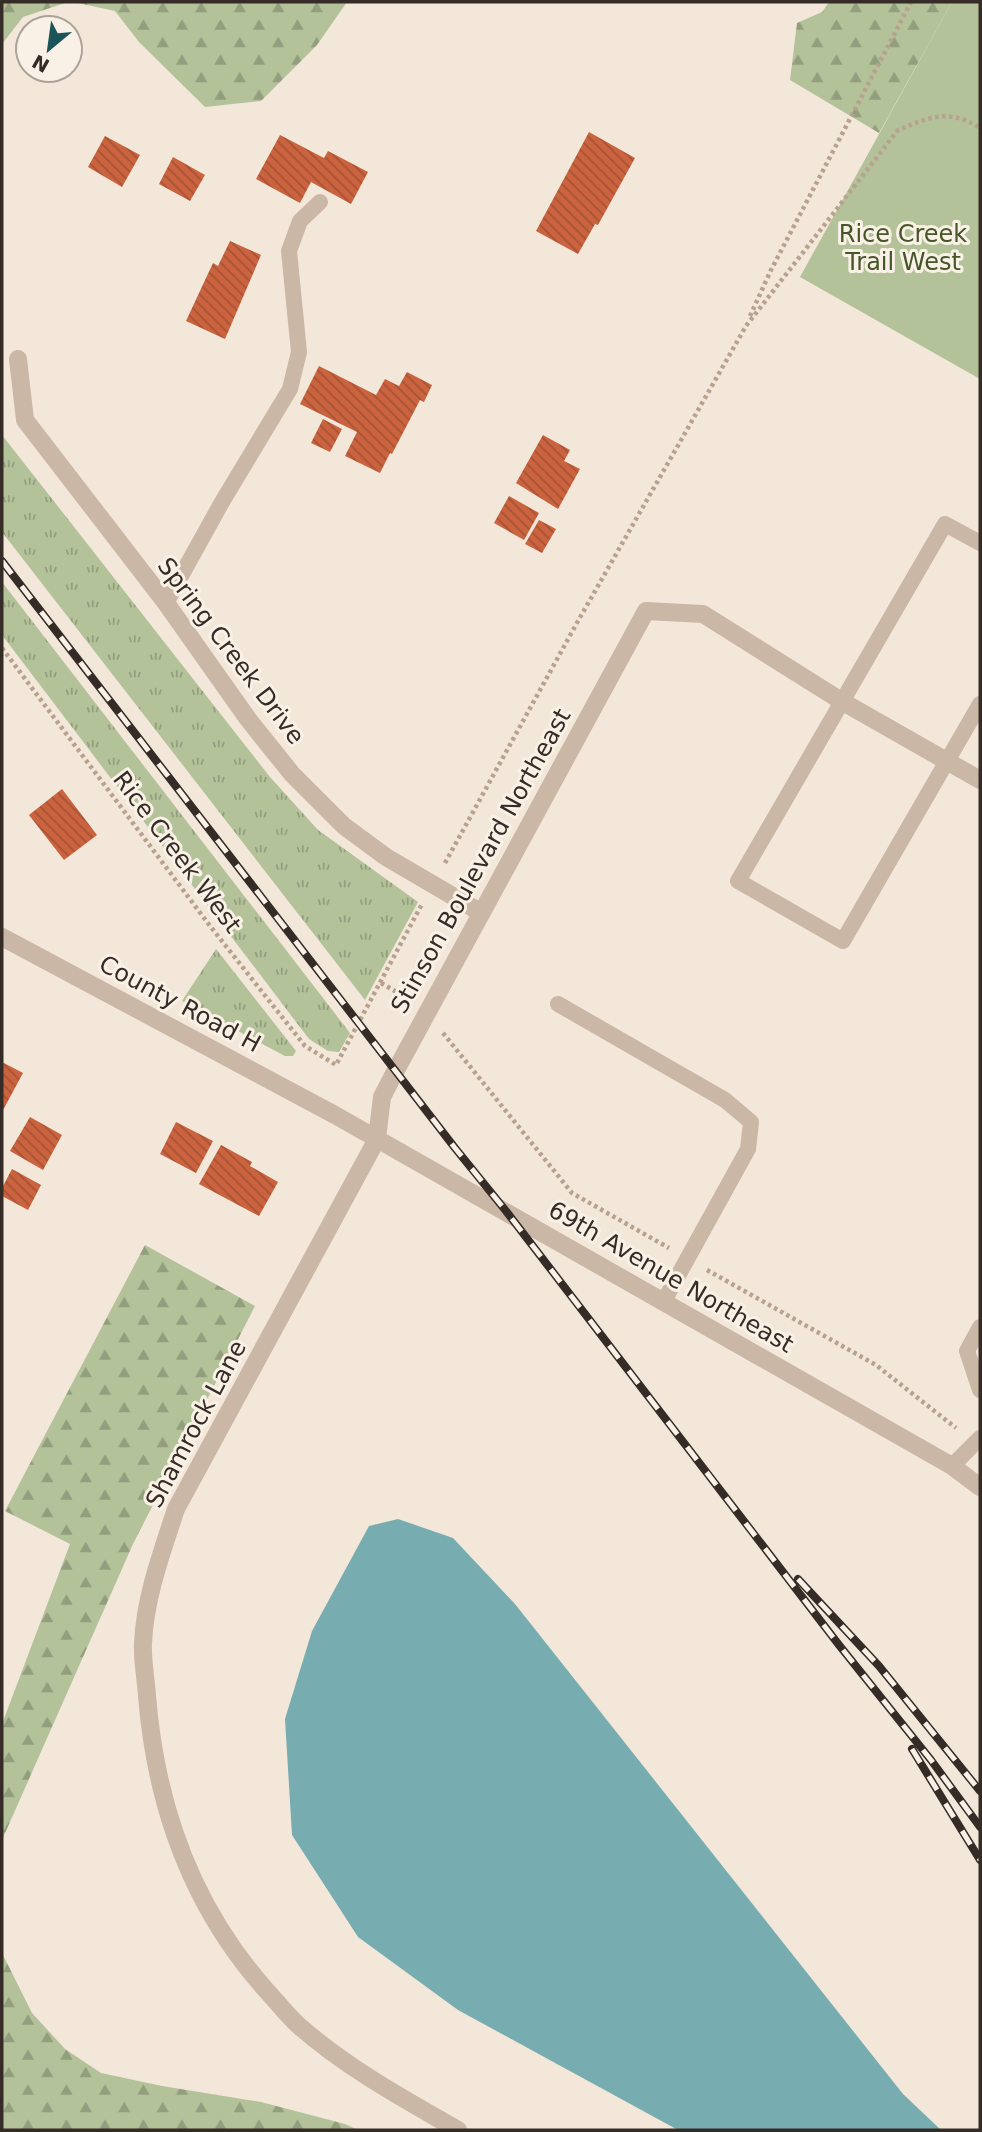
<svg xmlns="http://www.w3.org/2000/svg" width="982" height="2132" font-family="'DejaVu Sans',sans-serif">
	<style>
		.grass { fill: url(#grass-tufts) }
		.forest { fill: url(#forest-firs) }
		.park { fill: #b3c299 }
		.water { fill: #77adb1 }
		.building { fill: url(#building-back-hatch) }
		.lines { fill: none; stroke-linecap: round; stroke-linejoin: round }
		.path { stroke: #b7a18f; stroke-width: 4.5; stroke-dasharray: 3.5 3.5; stroke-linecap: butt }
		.service { stroke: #cbb7a5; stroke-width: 16 }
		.minor { stroke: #cbb7a5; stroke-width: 18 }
		.tertiary { stroke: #cbb7a5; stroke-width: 18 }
		.rail-casing { stroke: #362c27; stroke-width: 8 }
		.rail { stroke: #faf1e6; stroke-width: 5; stroke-dasharray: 16; stroke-linecap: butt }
		.labels { text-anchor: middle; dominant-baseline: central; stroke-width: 6; stroke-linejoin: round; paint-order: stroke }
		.park-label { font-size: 24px; fill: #455629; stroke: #faf1e6 }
		.street-label { font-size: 24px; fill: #362c27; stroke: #faf1e6 }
	</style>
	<defs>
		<pattern id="grass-tufts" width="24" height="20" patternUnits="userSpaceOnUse" patternTransform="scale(1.75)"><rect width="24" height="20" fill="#b3c299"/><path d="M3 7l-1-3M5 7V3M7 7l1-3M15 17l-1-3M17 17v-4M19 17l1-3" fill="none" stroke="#929e7d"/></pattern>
		<pattern id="forest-firs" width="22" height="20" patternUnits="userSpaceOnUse" patternTransform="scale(1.75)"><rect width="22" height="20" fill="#b3c299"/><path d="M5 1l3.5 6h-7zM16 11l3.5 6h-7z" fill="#929e7d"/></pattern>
		<pattern id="building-back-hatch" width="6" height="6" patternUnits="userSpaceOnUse" patternTransform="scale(1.75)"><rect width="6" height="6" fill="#cb633f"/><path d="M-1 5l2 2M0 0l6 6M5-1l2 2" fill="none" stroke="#a65235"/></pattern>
	</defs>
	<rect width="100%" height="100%" fill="#f2e7d9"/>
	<path class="grass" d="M2 435 270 777 318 830 418 902 365 1000 2 532Z
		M2 582 350 1033 339 1052 328 1051 309 1039 2 635Z
		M216 949 296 1051 293 1056H285L182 1001Z"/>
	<path class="forest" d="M2 2H68L23 17 2 44Z
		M73 2H347L317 45 261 101 205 107 139 42 115 11Z
		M829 2H952L879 133 790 80 797 23 822 12Z
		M145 1245 255 1306 133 1544 2 1840V1724L70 1544 5 1511Z
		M2 1953 32 2013 65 2049 101 2073 162 2086 261 2102 345 2124 358 2130H2Z"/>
	<path class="park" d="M952 2H980V379L800 277Z"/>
	<path class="water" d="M398 1519 453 1538 515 1604 903 2094 941 2130H678L458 2010 358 1937 292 1835 285 1719 312 1631 369 1526Z"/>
	<path class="building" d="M589 132 635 158 598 225 595 224 578 254 536 231Z
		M280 135 324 158 328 151 368 172 351 204 311 182 300 203 256 179Z
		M105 136 140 155 122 187 88 167Z
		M173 157 205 175 190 201 159 184Z
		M230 241 261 255 225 339 186 321 213 263 218 266Z
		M319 366 376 395 385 379 399 386 407 372 432 385 424 402 420 400 392 454 390 453 380 473 345 456 357 432 300 404Z
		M323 419 342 429 330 452 311 443Z
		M543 435 570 450 564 461 580 469 558 509 516 483Z
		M509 496 539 513 524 540 494 523Z
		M539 520 556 529 542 553 525 544Z
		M62 789 97 835 64 860 29 815Z
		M2 1062 23 1073 2 1112Z
		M30 1117 62 1135 43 1170 10 1151Z
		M176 1122 213 1141 196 1173 160 1154Z
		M221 1145 252 1162 250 1166 278 1182 259 1216 199 1184Z
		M12 1169 41 1185 28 1210 2 1196V1188Z"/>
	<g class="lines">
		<path class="path" d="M750 316 771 270 911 2
			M2 648 210 926 305 1046 336 1065 422 904
			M445 863 578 621 746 326 898 130C930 117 948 108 980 128
			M381 983 407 998
			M443 1033 572 1193 669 1248
			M707 1270 876 1365 956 1428"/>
		<path class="service" d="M980 543 945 524 738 881 843 941 980 704
			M166 603 222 502 290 389 299 352 289 251 300 221 320 202
			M558 1004 725 1100 751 1122 748 1149 664 1301
			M980 1327 967 1351 980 1390
			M952 1466 980 1438"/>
		<path class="minor" d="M18 359 25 420 166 603 248 719 292 774 344 826 386 857 480 912
			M458 2130C402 2098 347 2068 298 2025 287 2015 277 2002 266 1990 192 1907 156 1807 147 1696 146 1679 142 1660 143 1643 145 1597 162 1552 176 1509L377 1139 382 1097 396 1070 646 611 703 614 843 702 980 780"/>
		<path class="tertiary" d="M2 937 335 1115 952 1466 980 1487"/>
		<defs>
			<path id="rail" d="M2 561 455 1148 506 1211 839 1645 931 1760 980 1827
				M798 1579 879 1666 980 1791
				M912 1749 980 1860"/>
		</defs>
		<use href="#rail" class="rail-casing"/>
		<use href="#rail" class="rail"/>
	</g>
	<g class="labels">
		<g class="park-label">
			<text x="903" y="234">Rice Creek<tspan x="903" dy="28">Trail West</tspan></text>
		</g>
		<g class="street-label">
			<text transform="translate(231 651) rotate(53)">Spring Creek Drive</text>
			<text transform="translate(177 852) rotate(53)">Rice Creek West</text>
			<text transform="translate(481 861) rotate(-61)">Stinson Boulevard Northeast</text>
			<text transform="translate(180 1004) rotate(28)">County Road H</text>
			<text transform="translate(671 1277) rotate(30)">69th Avenue Northeast</text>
			<text transform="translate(196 1424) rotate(-62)">Shamrock Lane</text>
		</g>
	</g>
	<rect width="982" height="2132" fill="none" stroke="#362c27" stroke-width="7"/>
	<g transform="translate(49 49) rotate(209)"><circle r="33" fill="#faf1e6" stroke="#aca29a" stroke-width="2"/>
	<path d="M0-5L12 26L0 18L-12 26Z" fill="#1b5459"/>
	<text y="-10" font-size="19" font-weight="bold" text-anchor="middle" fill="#362c27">N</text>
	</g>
</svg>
